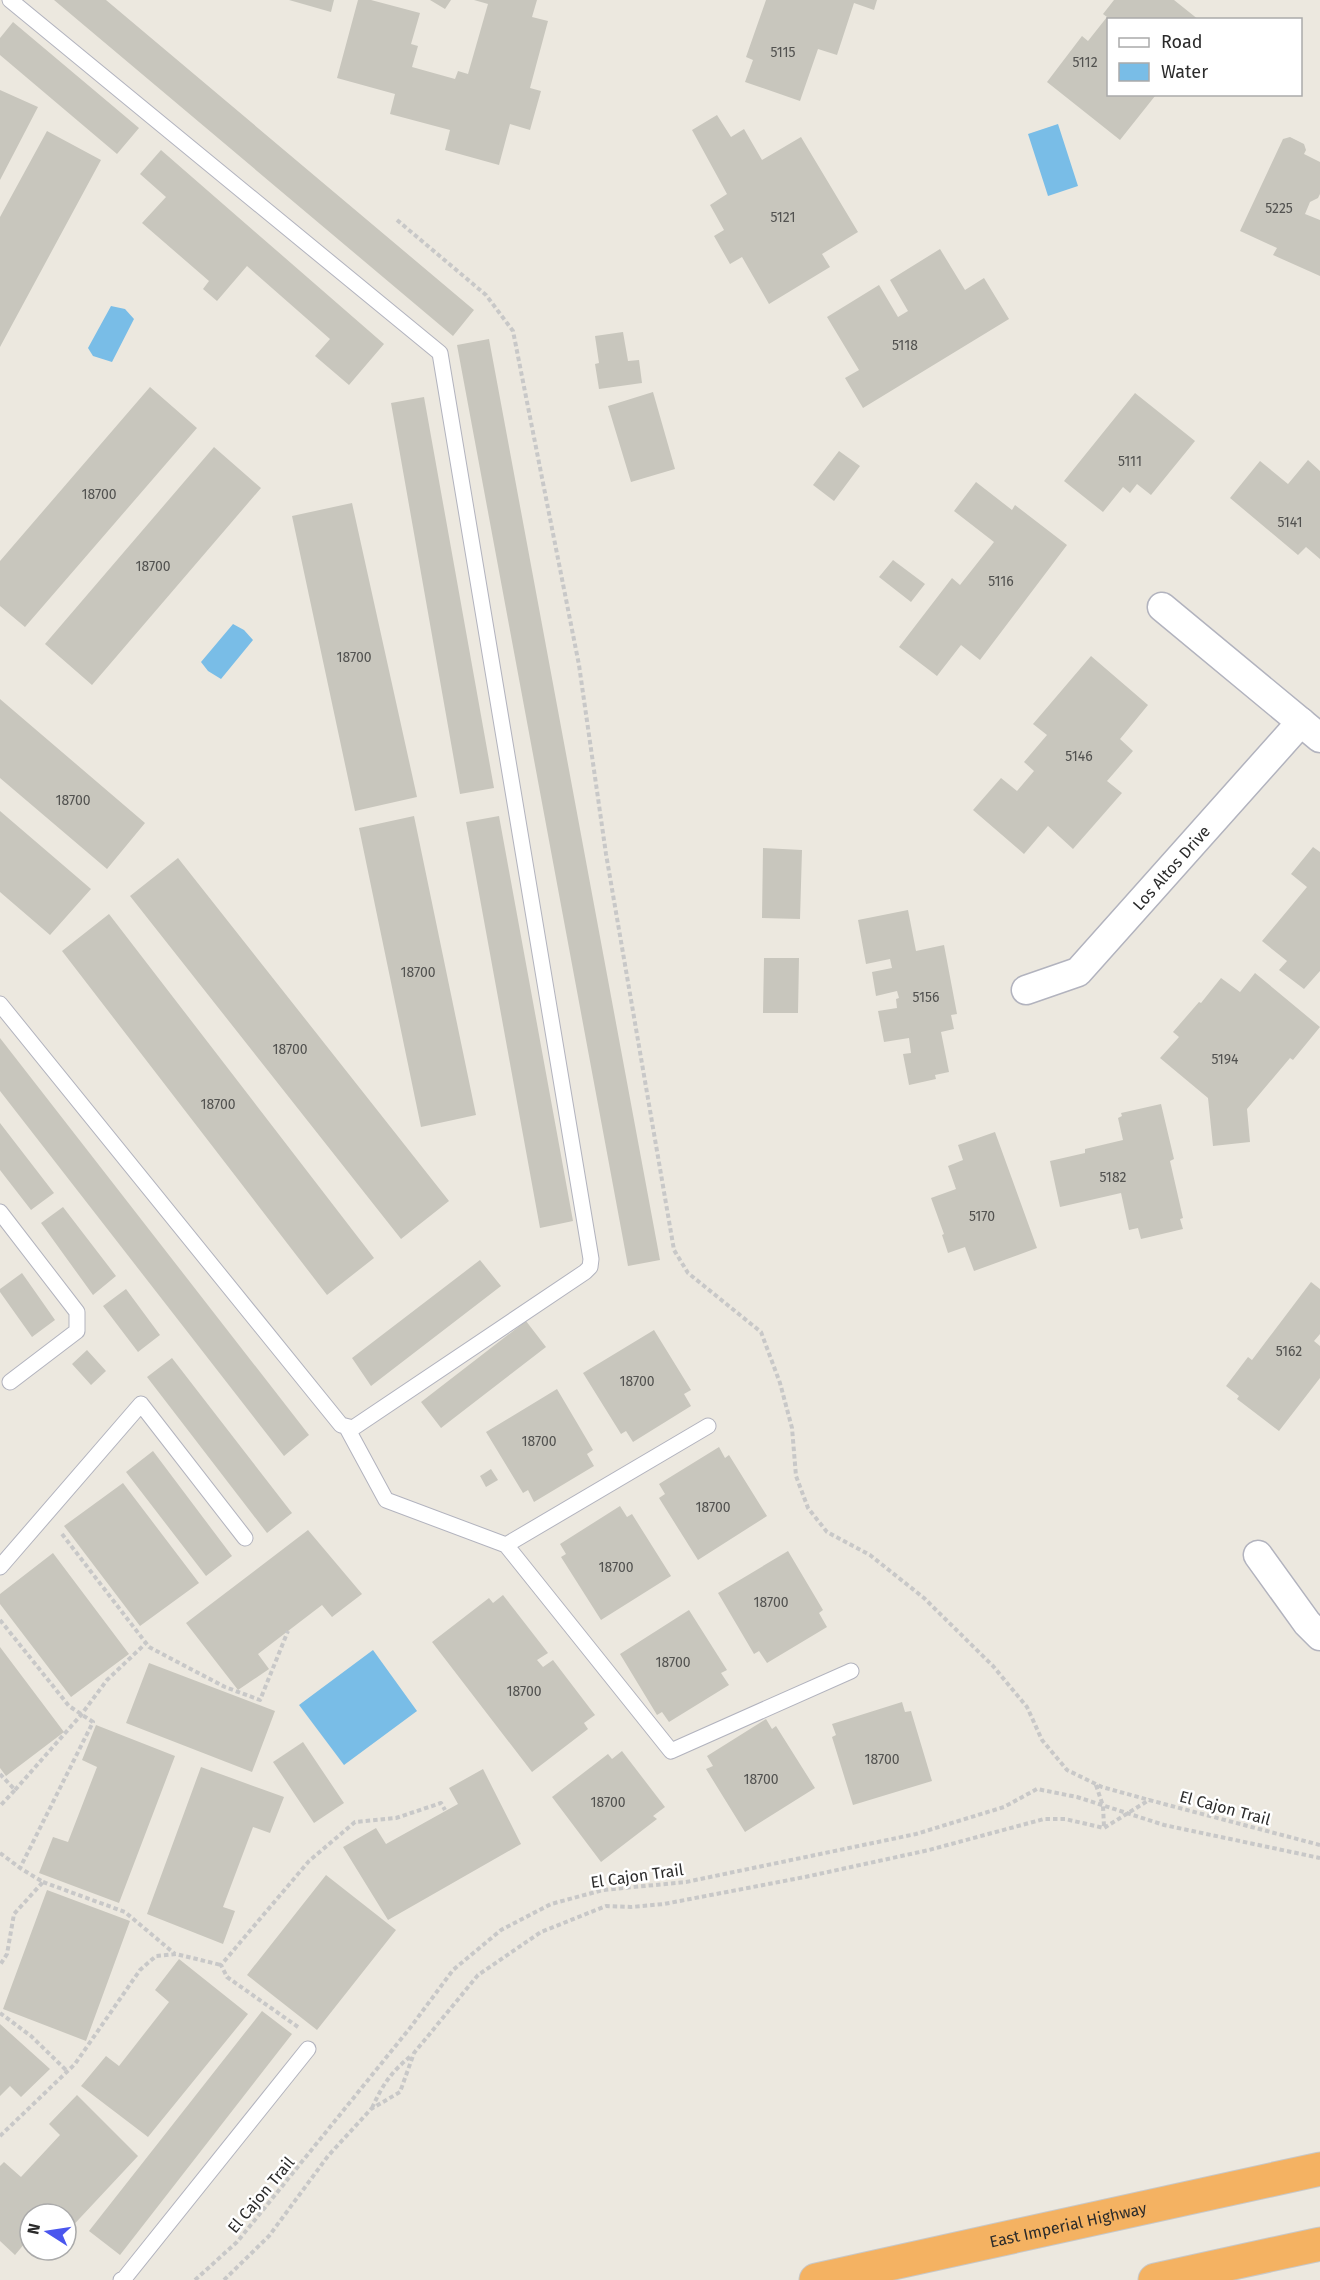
<svg xmlns="http://www.w3.org/2000/svg" width="1320" height="2280" font-family="'Fira Sans',sans-serif">
	<style>
		.water { fill: #79bde7 }
		.building { fill: #c8c6bd }
		.lines { fill: none; stroke-linecap: round; stroke-linejoin: round }
		.service-casing { stroke: #b2b3be; stroke-width: 17 }
		.minor-casing { stroke: #b2b3be; stroke-width: 31 }
		.motorway-casing { stroke: #c8c8c8; stroke-width: 35 }
		.path { stroke: #c8c8c8; stroke-width: 4; stroke-dasharray: 4.5 3; stroke-linecap: butt }
		.service { stroke: #fff; stroke-width: 15 }
		.minor { stroke: #fff; stroke-width: 28 }
		.motorway { stroke: #f4b262; stroke-width: 33 }
		.labels { text-anchor: middle; dominant-baseline: central; stroke-width: 5; stroke-linejoin: round; paint-order: stroke }
		.number-label { font-size: 14px; fill: #525250 }
		.street-label { font-size: 16px; fill: #2b2b2b; stroke: #fff }
	</style>
	<rect width="100%" height="100%" fill="#ece8df"/>
	<path class="water" d="M1058 124 1078 186 1048 196 1028 134Z
		M111 306 125 309 134 319 112 362 93 356 88 348Z
		M233 624 244 630 253 640 221 679 208 671 201 662Z
		M373 1650 417 1711 344 1765 299 1705Z"/>
	<path class="building" d="M54 0H106L474 310 453 336Z
		M289 0H334L331 12Z
		M358 0H371L420 13 411 44 418 46 412 67 455 79 458 71 468 74 488 4 474 0H537L532 17 548 21 530 88 541 91 530 130 510 124 499 165 445 150 450 130 390 114 395 94 337 78Z
		M430 0H451L445 9Z
		M766 0H877L874 10 854 3 837 55 818 49 800 101 745 82 753 60 746 57Z
		M1114 0H1174L1199 20H1108V94H1152L1155 96 1120 140 1047 82 1082 36 1088 41 1107 17 1103 14Z
		M13 22 139 128 117 154 0 55V38Z
		M0 90 38 107 0 180Z
		M717 115 731 137 744 129 762 160 801 137 858 232 822 254 830 267 769 304 742 257 730 264 714 236 724 230 710 205 727 194 692 130Z
		M47 131 101 160 0 347V217Z
		M1290 137 1304 144 1306 150 1304 154 1320 162V194L1318 198 1310 202 1305 214 1320 220V276L1273 255 1277 248 1240 231 1283 139Z
		M161 150 384 344 349 385 315 356 330 339 247 266 217 301 203 289 209 281 142 223 166 197 140 174Z
		M940 249 965 290 984 278 1009 319 863 408 845 378 859 370 827 317 879 285 898 317 908 311 890 280Z
		M623 332 628 361 639 360 642 383 599 389 595 364 599 363 595 336Z
		M489 339 660 1260 628 1266 457 345Z
		M150 387 197 428 25 627 0 606V561Z
		M653 392 675 469 631 482 608 406Z
		M1135 393 1195 441 1151 495 1137 484 1130 493 1123 487 1103 512 1064 481Z
		M424 397 494 788 460 794 391 403Z
		M214 447 261 488 92 685 45 644Z
		M839 451 860 466 834 501 813 485Z
		M1308 460 1320 471V559L1306 547 1298 555 1230 498 1260 461 1288 484Z
		M976 482 1012 510 1015 505 1067 545 980 660 961 645 937 676 899 647 952 578 960 585 994 542 954 511Z
		M352 503 417 797 355 811 292 516Z
		M893 560 925 584 911 602 879 577Z
		M1091 656 1148 705 1120 739 1133 751 1107 781 1122 793 1073 849 1048 826 1024 854 973 810 1001 778 1017 791 1034 771 1024 762 1047 735 1033 724Z
		M0 699 145 823 107 869 0 778Z
		M0 811 91 889 50 935 0 892Z
		M414 816 476 1115 421 1127 359 828Z
		M499 816 573 1221 540 1228 466 822Z
		M1313 847 1320 852V971L1304 989 1279 970 1287 961 1262 941 1307 887 1291 874Z
		M763 848 802 850 800 919 762 918Z
		M178 858 449 1201 401 1239 130 896Z
		M908 910 916 951 944 945 957 1014 951 1015 954 1029 941 1032 949 1072 935 1075 936 1079 909 1085 903 1054 911 1053 909 1038 884 1042 878 1011 897 1008 896 999 899 998 897 991 876 996 872 972 892 968 890 959 866 964 858 920Z
		M109 914 374 1258 327 1295 62 951Z
		M764 958H799L798 1013H763Z
		M1255 973 1320 1027 1293 1060 1290 1058 1247 1109 1250 1142 1213 1146 1208 1098 1160 1058 1179 1037 1173 1032 1199 1002 1201 1003 1221 978 1240 992Z
		M0 1038 309 1435 284 1456 0 1091Z
		M1161 1104 1174 1159 1170 1161 1183 1218 1180 1219 1183 1229 1141 1239 1138 1228 1129 1230 1121 1193 1060 1207 1050 1161 1085 1153V1149L1123 1140 1118 1118 1122 1116 1121 1113Z
		M0 1123 54 1193 31 1210 0 1170Z
		M995 1132 1037 1248 974 1271 965 1247 948 1253 942 1235 944 1234 931 1198 956 1189 948 1166 963 1160 958 1145Z
		M63 1207 116 1276 93 1295 41 1223Z
		M480 1260 501 1286 371 1386 352 1358Z
		M22 1273 55 1320 32 1337 0 1292V1289Z
		M1311 1282 1320 1289V1334L1314 1341 1320 1346V1378L1279 1431 1237 1399 1239 1396 1226 1386 1248 1357 1252 1360Z
		M126 1289 160 1335 138 1352 103 1306Z
		M526 1321 546 1347 441 1428 421 1402Z
		M654 1330 691 1390 684 1394 691 1406 633 1442 626 1431 621 1434 583 1373Z
		M87 1350 106 1371 91 1385 72 1364Z
		M172 1358 292 1513 267 1533 147 1377Z
		M557 1389 593 1450 587 1454 594 1466 534 1502 528 1490 523 1493 486 1432Z
		M719 1447 725 1458 729 1455 767 1516 698 1560 659 1498 665 1494 659 1484Z
		M153 1451 232 1556 206 1576 126 1472Z
		M491 1469 498 1480 486 1487 480 1476Z
		M123 1483 199 1583 140 1626 64 1526Z
		M620 1506 627 1517 632 1514 671 1576 601 1620 561 1557 566 1554 560 1544Z
		M308 1530 362 1594 332 1617 322 1605 258 1654 269 1669 238 1690 186 1623Z
		M788 1551 823 1610 819 1613 827 1627 767 1663 759 1651 754 1654 718 1593Z
		M53 1553 129 1654 71 1697 0 1604V1594Z
		M503 1595 548 1653 537 1660 543 1667 553 1660 595 1715 584 1723 588 1729 532 1772 432 1642 489 1598 493 1603Z
		M689 1610 727 1670 721 1673 729 1685 669 1722 662 1712 657 1715 620 1654Z
		M0 1647 64 1732 6 1776 0 1768Z
		M149 1663 275 1711 252 1772 126 1723Z
		M902 1702 905 1712 911 1711 932 1781 853 1805 832 1737 836 1735 832 1724Z
		M766 1719 772 1729 776 1726 815 1788 745 1832 706 1769 713 1766 707 1756Z
		M96 1725 175 1756 119 1903 39 1873 53 1837 68 1842 97 1767 82 1760Z
		M303 1742 344 1803 314 1823 273 1762Z
		M622 1751 665 1807 653 1816 657 1819 601 1862 552 1797 608 1754 612 1759Z
		M201 1767 284 1797 270 1833 253 1827 223 1907 235 1911 223 1944 147 1914Z
		M483 1769 521 1844 388 1920 343 1847 376 1828 386 1844 458 1804 449 1788Z
		M326 1875 396 1930 317 2030 247 1975Z
		M47 1890 130 1921 86 2041 3 2009Z
		M179 1959 248 2014 148 2137 81 2086 106 2056 119 2066 169 2002 155 1990Z
		M262 2011 292 2034 120 2255 89 2231Z
		M0 2024 50 2069 21 2097 10 2086 0 2096Z
		M77 2095 138 2156 66 2233V2214H30V2237L15 2255 0 2241V2166L4 2162 21 2177 60 2135 49 2124Z"/>
	<g class="lines">
		<defs>
			<path id="service" d="M0 1004 341 1425 353 1428 585 1272 590 1267 591 1259 440 353 10 0
				M0 1212 77 1312V1331L10 1382
				M708 1426 506 1545 671 1751 851 1671
				M347 1428 386 1500 506 1545
				M0 1567 141 1404 245 1538
				M121 2280H123L308 2049"/>
			<g id="minor">
				<path d="M1162 607 1320 738"/>
				<path id="s1" d="M1026 990 1078 972 1301 722"/>
				<path d="M1258 1555 1307 1623 1320 1636"/>
			</g>
			<g id="motorway">
				<path id="s2" d="M816 2280 1320 2169"/>
				<path d="M1155 2280 1320 2244"/>
			</g>
		</defs>
		<use href="#service" class="service-casing"/>
		<use href="#minor" class="minor-casing"/>
		<use href="#motorway" class="motorway-casing"/>
		<path class="path" d="M397 220 486 295 513 331 579 665 606 854 674 1250 688 1273 761 1332 780 1383 792 1428 796 1476 808 1508 827 1532 870 1555 924 1598 993 1666 1027 1707 1042 1740 1067 1770 1102 1787 1149 1800
			M62 1534 149 1647 225 1687 260 1700 288 1631
			M0 1620 69 1706 93 1722 20 1868 43 1882 14 1914 7 1954 0 1965
			M0 1774 15 1790 0 1806
			M1096 1785 1103 1806 1104 1827
			M15 1790 81 1715 107 1680 145 1644
			M0 1853 20 1868
			M43 1882 125 1912 175 1954
			M0 2013 31 2036 67 2071
			M298 2027 227 1977 221 1965 309 1861 355 1822 396 1818 441 1803 445 1810
			M372 2108C383 2084 391 2072 412 2055
			M0 2136 75 2064 140 1970 156 1956 176 1954 221 1965
			M195 2280 237 2242 410 2028 453 1970 501 1930 551 1904 603 1890 686 1882 916 1834 1004 1807 1037 1789 1077 1797 1164 1825 1320 1858
			M224 2280 269 2236 328 2156 371 2109 400 2092 414 2053 478 1975 541 1932 606 1906 631 1907 664 1904 805 1877 929 1850 1044 1819H1065L1104 1828 1149 1800 1320 1845"/>
		<use href="#service" class="service"/>
		<use href="#minor" class="minor"/>
		<use href="#motorway" class="motorway"/>
	</g>
	<g class="labels">
		<g class="number-label">
			<text x="783" y="52">5115</text>
			<text x="1085" y="62">5112</text>
			<text x="1279" y="208">5225</text>
			<text x="783" y="217">5121</text>
			<text x="905" y="345">5118</text>
			<text x="1130" y="461">5111</text>
			<text x="99" y="494">18700</text>
			<text x="1290" y="522">5141</text>
			<text x="153" y="566">18700</text>
			<text x="1001" y="581">5116</text>
			<text x="354" y="657">18700</text>
			<text x="1079" y="756">5146</text>
			<text x="73" y="800">18700</text>
			<text x="418" y="972">18700</text>
			<text x="926" y="997">5156</text>
			<text x="290" y="1049">18700</text>
			<text x="1225" y="1059">5194</text>
			<text x="218" y="1104">18700</text>
			<text x="1113" y="1177">5182</text>
			<text x="982" y="1216">5170</text>
			<text x="1289" y="1351">5162</text>
			<text x="637" y="1381">18700</text>
			<text x="539" y="1441">18700</text>
			<text x="713" y="1507">18700</text>
			<text x="616" y="1567">18700</text>
			<text x="771" y="1602">18700</text>
			<text x="673" y="1662">18700</text>
			<text x="524" y="1691">18700</text>
			<text x="882" y="1759">18700</text>
			<text x="761" y="1779">18700</text>
			<text x="608" y="1802">18700</text>
		</g>
		<g class="street-label">
			<text stroke="none"><textPath href="#s1" startOffset="195">Los Altos Drive</textPath></text>
			<text transform="translate(1225 1808) rotate(15)">El Cajon Trail</text>
			<text transform="translate(637 1876) rotate(-8)">El Cajon Trail</text>
			<text transform="translate(261 2195) rotate(-50)">El Cajon Trail</text>
			<text stroke="none"><textPath href="#s2" startOffset="258">East Imperial Highway</textPath></text>
		</g>
	</g>
	<rect x="1107" y="18" width="195" height="78" fill="#ffffff" stroke="#aaaaaa" stroke-width="1.5"/>
	<rect x="1119" y="38" width="30" height="9" fill="#ffffff" stroke="#aaaaaa" stroke-width="1.5"/>
	<text x="1161" y="48" font-size="18" fill="#2b2b2b">Road</text>
	<rect x="1119" y="63" width="30" height="18" fill="#79bde7" stroke="#aaaaaa" stroke-width="1.5"/>
	<text x="1161" y="78" font-size="18" fill="#2b2b2b">Water</text>
	<g transform="translate(48 2232) rotate(282)"><circle r="28" fill="#ffffff" stroke="#aaaaaa" stroke-width="1.5"/>
	<path d="M0-4.5L10 22L0 15L-10 22Z" fill="#4a56ee"/>
	<text y="-9" font-size="16" font-weight="bold" text-anchor="middle" fill="#2b2b2b">N</text>
	</g>
</svg>
